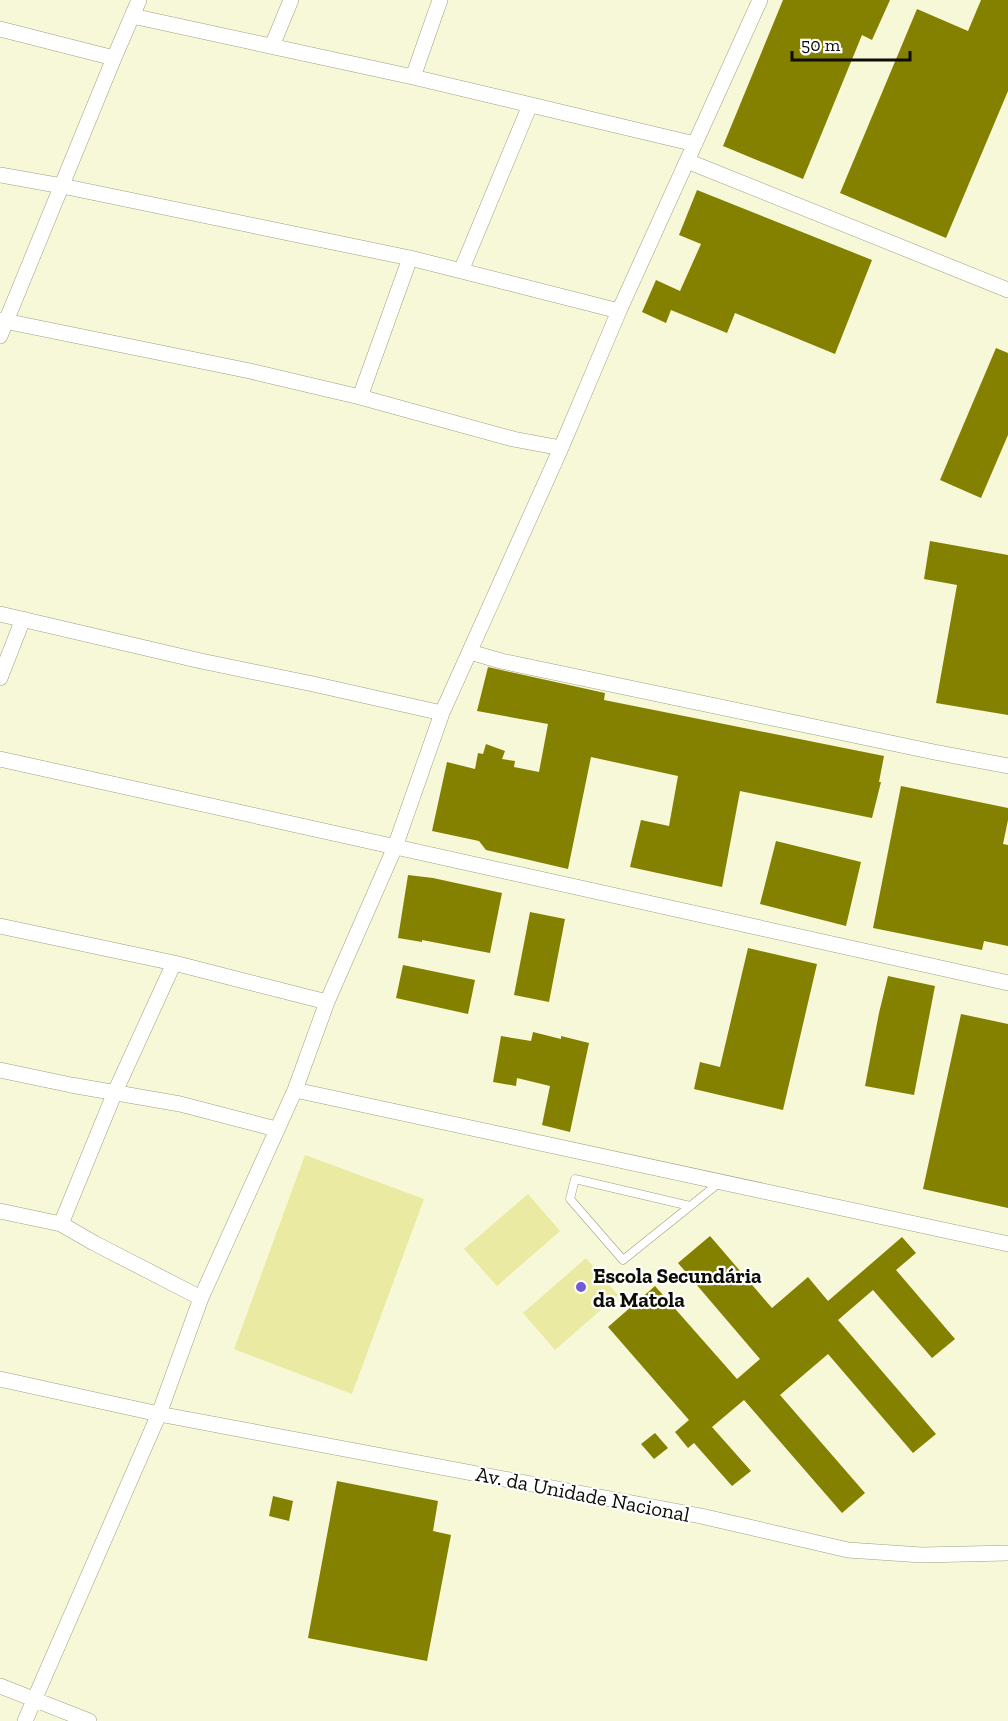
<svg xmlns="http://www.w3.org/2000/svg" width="1008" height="1721" font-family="'Zilla Slab',serif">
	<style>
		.green { fill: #eaeaa3 }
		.building { fill: #848100 }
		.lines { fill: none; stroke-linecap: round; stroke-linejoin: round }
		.service-casing { stroke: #9f9f81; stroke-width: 9 }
		.minor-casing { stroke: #9f9f81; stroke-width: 16 }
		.service { stroke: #fff; stroke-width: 8 }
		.minor { stroke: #fff; stroke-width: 15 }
		.poi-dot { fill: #735bd6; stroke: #fff; stroke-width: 2 }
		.labels { text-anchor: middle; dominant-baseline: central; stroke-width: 4.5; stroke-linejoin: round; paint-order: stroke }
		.poi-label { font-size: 21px; font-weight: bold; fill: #0d0d04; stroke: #fff; text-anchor: start }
		.street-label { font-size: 21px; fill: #0d0d04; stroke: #fff }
	</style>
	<rect width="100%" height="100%" fill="#f7f8d7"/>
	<path class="green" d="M305 1155 424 1199 352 1394 234 1349Z
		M528 1194 560 1231 497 1286 464 1249Z
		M586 1258 618 1295 555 1350 523 1313Z"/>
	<path class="building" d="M783 0H890L872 40 862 35 803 179 723 146Z
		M981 0H1008V91L946 238 840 193 917 9 968 31Z
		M697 190 872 260 835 354 735 313 727 333 671 310 666 323 642 312 656 280 680 291 701 244 679 235Z
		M996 348 1008 353V435L981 498 940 480Z
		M930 541 1008 555V715L936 703 957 585 924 579Z
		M488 667 605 693 604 700 884 756 879 782H881L872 818 740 791 722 887 630 867 641 820 669 826 678 776 591 757 568 869 486 850 479 841 432 831 447 762 475 769 478 753 483 754 486 744 505 751 502 759 515 761 514 767 539 772 548 724 477 711Z
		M901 786 1008 808V820L1003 844 1008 845V946L984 941 982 950 873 928Z
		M776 841 861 862 846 926 760 904Z
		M408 875 433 878 502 893 490 953 422 940V942L398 938Z
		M530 912 565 919 549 1002 514 995Z
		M748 948 817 964 783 1110 694 1089 700 1062 720 1067Z
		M403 965 475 980 468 1014 396 998Z
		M888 976 935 986 914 1095 865 1086 879 1013Z
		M961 1014 1008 1024V1208L923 1189Z
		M533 1032 561 1039V1036L589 1043 570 1132 542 1125 550 1086 517 1078 516 1086 493 1082 501 1036 531 1041Z
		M710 1236 772 1308 808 1277 828 1301 902 1237 916 1253 896 1270 955 1339 932 1358 873 1290 838 1320 936 1434 913 1453 828 1354 780 1395 865 1493 842 1513 744 1400 712 1427 751 1471 732 1486 694 1443 688 1448 675 1432 689 1420 608 1327 655 1286 737 1379 760 1359 678 1263Z
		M655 1433 668 1448 654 1459 641 1444Z
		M337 1481 438 1501 433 1531 451 1535 427 1661 308 1638Z
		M273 1496 293 1501 289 1521 269 1516Z"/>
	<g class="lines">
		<defs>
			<path id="service" d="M690 1206 575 1179 570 1199 623 1260 719 1183"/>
			<path id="minor" d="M132 16 413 77 695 144
				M0 29 114 58
				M272 46 291 0
				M413 77 440 0
				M687 161 1008 290
				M0 175 62 186 410 258 619 311
				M461 271 530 105
				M0 320 250 371 360 397 513 439 561 448
				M0 336 114 58 139 0
				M360 397 410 258
				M0 614 201 661 313 684 442 713
				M470 652 501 661 934 752 1008 766
				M0 678 23 619
				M0 759 1008 983
				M0 926 174 963 327 1002
				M0 1070 71 1085 180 1104 276 1129
				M295 1090 1008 1244
				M0 1211 61 1224 94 1243 201 1298
				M61 1224 115 1092 174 963
				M0 1379 159 1414 701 1516 848 1550 922 1555 1008 1553
				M0 1686 89 1721
				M25 1721 159 1414 201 1298 295 1090 327 1002 395 847 442 713 561 448 619 311 760 0"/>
		</defs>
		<use href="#service" class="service-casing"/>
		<use href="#minor" class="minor-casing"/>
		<use href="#service" class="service"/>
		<use href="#minor" class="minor"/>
	</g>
	<circle class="poi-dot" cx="581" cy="1287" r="6"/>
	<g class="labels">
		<g class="poi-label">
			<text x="593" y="1275">Escola Secundária<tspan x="593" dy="24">da Matola</tspan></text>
		</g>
		<g class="street-label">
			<text transform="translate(583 1494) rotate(11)">Av. da Unidade Nacional</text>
		</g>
	</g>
	<path d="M792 51v9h118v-9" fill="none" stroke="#0d0d04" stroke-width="3"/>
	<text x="801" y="51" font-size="18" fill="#0d0d04" stroke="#ffffff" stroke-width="4.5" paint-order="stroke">50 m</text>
</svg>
